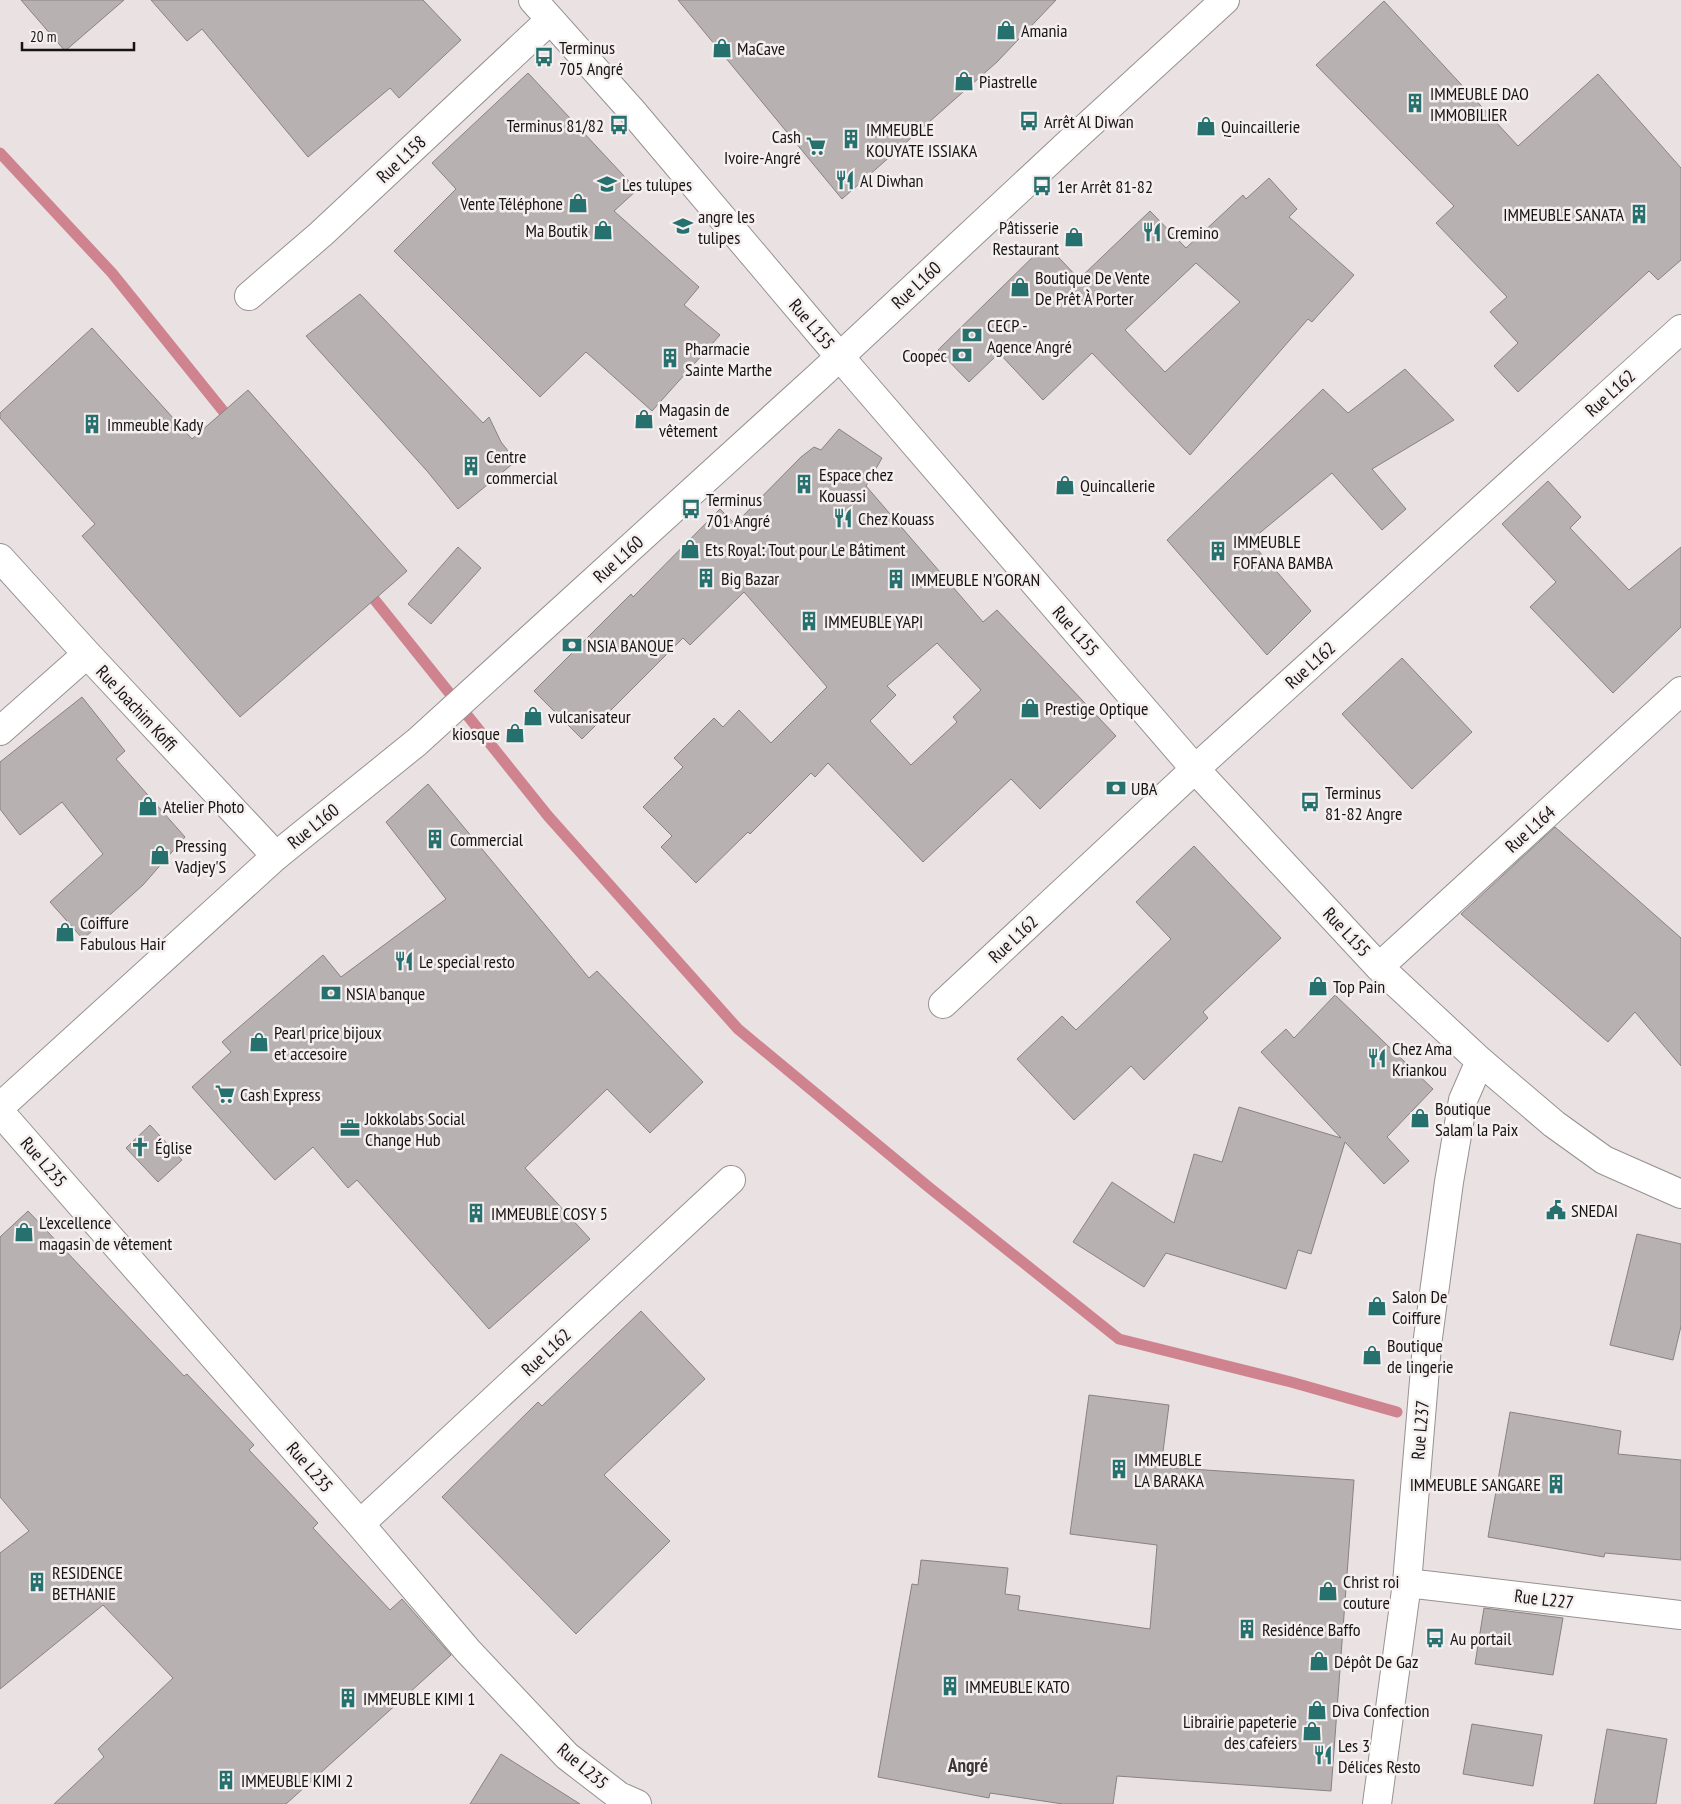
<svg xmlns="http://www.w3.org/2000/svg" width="1681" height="1804" font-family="'PT Sans Narrow',sans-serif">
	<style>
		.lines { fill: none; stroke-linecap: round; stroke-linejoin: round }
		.stream { stroke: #ce838e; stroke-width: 11 }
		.building { fill: #b8b1b2; stroke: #898283; fill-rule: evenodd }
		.street-casing { stroke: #989191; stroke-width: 30 }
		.secondary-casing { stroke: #989191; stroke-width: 30 }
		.street { stroke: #fff; stroke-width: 28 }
		.secondary { stroke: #fff; stroke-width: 28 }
		.labels { text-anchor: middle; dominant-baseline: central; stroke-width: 5; stroke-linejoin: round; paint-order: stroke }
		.poi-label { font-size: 18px; fill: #171414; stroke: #f6efef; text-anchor: start }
		.street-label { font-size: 18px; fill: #171414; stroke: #f6efef }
		.neighbourhood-label { font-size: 19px; font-weight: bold; fill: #3c3637; stroke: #f6efef }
	</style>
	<rect width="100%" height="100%" fill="#e9e1e2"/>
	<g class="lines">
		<path class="stream" d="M0 153 112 273 232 422
			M366 589 548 816 738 1029 931 1189 1119 1339 1291 1382 1397 1412"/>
	</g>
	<path class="building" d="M21 0H124L65 51Z
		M151 0H423L461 40 399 98 390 88 308 157 202 29 187 41Z
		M678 0H1056L997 62 842 199Z
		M1384 1 1518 146 1598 74 1681 168V260L1658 280 1649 271 1518 392 1494 366 1518 343 1490 312 1507 297 1436 223 1454 206 1316 65Z
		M528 73 637 190 614 211 699 287 684 305 720 335 652 411 586 352 540 397 394 251 456 189 432 163Z
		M1269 178 1297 209 1289 217 1354 275 1312 322 1308 319 1190 455 1092 353 1043 400 999 353 969 382 938 350 1046 244 1079 279 1150 211 1186 248 1243 195 1246 199ZM1196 263 1240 302 1165 372 1125 330Z
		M360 294 483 423 489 417 501 442 516 461 458 509 427 471 306 336Z
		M92 328 192 439 248 390 407 571 240 717 82 536 95 524 0 418V413Z
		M1405 369 1454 420 1372 469 1406 509 1382 530 1332 473 1250 541 1311 611 1267 655 1167 540 1323 389 1348 413Z
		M839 429 882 458 866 486 983 622 997 610 1116 736 1040 809 1011 779 923 862 828 763 815 777 811 773 750 834 748 832 696 883 661 847 672 836 643 807 683 767 674 758 714 718 723 727 739 710 771 743 827 687 744 592 690 645 683 638 582 739 534 691 631 594 633 597 720 509 735 524 801 457 814 447 821 450ZM937 643 981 690 953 717 957 722 911 765 870 721 896 695 887 686Z
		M1548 481 1581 517 1570 528 1629 590 1681 547V627L1613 693 1530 607 1556 582 1502 524Z
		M458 547 481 568 431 624 408 604Z
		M1402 658 1472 732 1412 789 1342 714Z
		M82 697 125 751 116 759 185 837 143 885 83 939 50 902 103 854 62 802 20 835 0 809V762Z
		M428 784 589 978 597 971 703 1082 650 1133 607 1089 525 1168 590 1239 489 1329 357 1180 348 1188 313 1147 275 1180 192 1087 231 1052 222 1042 323 955 341 977 446 899 386 822Z
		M1555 827 1681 938V1066L1635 1012 1608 1042 1461 914Z
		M1194 846 1281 938 1203 1012 1208 1018 1144 1080 1131 1066 1074 1120 1017 1059 1062 1016 1076 1030 1171 939 1136 902Z
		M1335 995 1433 1089 1387 1137 1409 1161 1384 1184 1345 1142 1311 1254 1298 1250 1286 1289 1166 1253 1144 1287 1073 1242 1112 1182 1174 1223 1194 1154 1222 1162 1239 1107 1341 1138 1261 1052 1286 1029 1294 1038Z
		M150 1125 182 1160 158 1182 126 1148Z
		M28 1211 184 1376 187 1374 254 1445 249 1450 318 1523 313 1528 390 1610 402 1599 451 1655 286 1804H54L104 1757 98 1749 173 1678 103 1605 0 1689V1553L29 1531 0 1497V1237Z
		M1637 1234 1681 1244V1326L1673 1360 1610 1345Z
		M641 1311 705 1379 604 1475 670 1541 576 1634 442 1497 538 1402 542 1406Z
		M1089 1395 1169 1405 1161 1467 1354 1480 1331 1791 1117 1776 1113 1804H1063L990 1793 989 1798 878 1777 912 1584 918 1585 921 1560 1008 1568 1005 1594 1020 1596 1018 1610 1150 1629 1157 1545 1070 1534Z
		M1510 1412 1621 1431 1618 1454 1681 1460V1560L1605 1553 1604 1557 1488 1537Z
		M1484 1608 1563 1618 1553 1675 1475 1664Z
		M1472 1724 1542 1735 1533 1786 1463 1774Z
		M1607 1729 1667 1739 1656 1804H1594Z
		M501 1754 580 1804H470Z"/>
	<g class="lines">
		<defs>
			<path id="street" d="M249 296 321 234 550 20
				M840 357 1195 769 1379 967 1480 1061 1554 1124 1604 1160 1681 1194
				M0 558 87 654 276 856
				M0 731 87 654
				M1379 967 1681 691
				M943 1004 1195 769 1681 329
				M0 1112 360 1524 468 1651 567 1756 619 1796 637 1804
				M360 1524 731 1180
				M1407 1583 1681 1615
				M1377 1804 1407 1583 1427 1345 1449 1182 1463 1100 1480 1061"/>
			<path id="secondary" d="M533 0 632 111 840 357
				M0 1107 276 856 417 742 819 376 1070 142 1225 0"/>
		</defs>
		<use href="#street" class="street-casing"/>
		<use href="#secondary" class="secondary-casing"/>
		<use href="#street" class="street"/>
		<use href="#secondary" class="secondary"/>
	</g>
	<defs>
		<symbol id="shop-bare" viewBox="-9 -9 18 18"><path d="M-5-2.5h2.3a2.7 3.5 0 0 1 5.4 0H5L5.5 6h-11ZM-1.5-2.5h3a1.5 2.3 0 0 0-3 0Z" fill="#26706d" stroke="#f6efef" stroke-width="2.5" paint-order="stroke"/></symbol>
		<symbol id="bus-bare" viewBox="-9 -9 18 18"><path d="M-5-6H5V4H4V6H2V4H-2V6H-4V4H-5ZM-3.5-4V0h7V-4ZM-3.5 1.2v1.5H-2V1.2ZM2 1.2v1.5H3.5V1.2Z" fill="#26706d" stroke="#f6efef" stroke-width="2.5" paint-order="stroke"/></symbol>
		<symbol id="building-bare" viewBox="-9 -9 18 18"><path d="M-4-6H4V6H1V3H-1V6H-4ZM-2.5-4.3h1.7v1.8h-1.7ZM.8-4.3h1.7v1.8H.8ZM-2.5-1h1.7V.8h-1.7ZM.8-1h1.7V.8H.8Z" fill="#26706d" stroke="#f6efef" stroke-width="2.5" paint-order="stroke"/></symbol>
		<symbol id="supermarket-bare" viewBox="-9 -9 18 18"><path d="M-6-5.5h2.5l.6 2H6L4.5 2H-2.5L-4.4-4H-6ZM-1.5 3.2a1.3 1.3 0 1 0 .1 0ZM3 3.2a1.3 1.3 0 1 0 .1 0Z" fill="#26706d" stroke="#f6efef" stroke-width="2.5" paint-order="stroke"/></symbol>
		<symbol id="restaurant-bare" viewBox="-9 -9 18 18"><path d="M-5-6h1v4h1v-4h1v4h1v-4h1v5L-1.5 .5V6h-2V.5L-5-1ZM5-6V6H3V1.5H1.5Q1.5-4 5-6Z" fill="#26706d" stroke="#f6efef" stroke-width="2.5" paint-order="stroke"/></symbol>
		<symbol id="school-bare" viewBox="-9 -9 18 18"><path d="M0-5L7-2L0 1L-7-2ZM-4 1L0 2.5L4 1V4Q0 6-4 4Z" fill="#26706d" stroke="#f6efef" stroke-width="2.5" paint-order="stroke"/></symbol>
		<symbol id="bank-bare" viewBox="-9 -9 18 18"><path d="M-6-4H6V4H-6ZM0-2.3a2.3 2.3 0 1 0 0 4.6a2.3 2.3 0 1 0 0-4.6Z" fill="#26706d" stroke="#f6efef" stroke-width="2.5" paint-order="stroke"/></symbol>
		<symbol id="office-bare" viewBox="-9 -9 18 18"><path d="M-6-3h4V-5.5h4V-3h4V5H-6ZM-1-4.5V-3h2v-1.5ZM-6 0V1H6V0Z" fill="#26706d" stroke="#f6efef" stroke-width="2.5" paint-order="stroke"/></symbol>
		<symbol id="church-bare" viewBox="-9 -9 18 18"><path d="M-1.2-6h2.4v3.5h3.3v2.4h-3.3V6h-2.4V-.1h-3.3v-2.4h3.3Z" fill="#26706d" stroke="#f6efef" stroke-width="2.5" paint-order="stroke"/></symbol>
		<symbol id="civic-bare" viewBox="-9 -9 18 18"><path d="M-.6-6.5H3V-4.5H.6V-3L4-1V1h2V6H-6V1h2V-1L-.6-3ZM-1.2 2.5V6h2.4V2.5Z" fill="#26706d" stroke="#f6efef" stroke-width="2.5" paint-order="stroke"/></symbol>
	</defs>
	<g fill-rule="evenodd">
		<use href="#shop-bare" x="992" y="16" width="28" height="28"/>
		<use href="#shop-bare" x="708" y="34" width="28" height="28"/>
		<use href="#bus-bare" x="530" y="43" width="28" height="28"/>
		<use href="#shop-bare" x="950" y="67" width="28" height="28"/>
		<use href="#building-bare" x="1401" y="89" width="28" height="28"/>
		<use href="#bus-bare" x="1015" y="107" width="28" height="28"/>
		<use href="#bus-bare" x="605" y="111" width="28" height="28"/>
		<use href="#shop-bare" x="1192" y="112" width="28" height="28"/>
		<use href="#building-bare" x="837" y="125" width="28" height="28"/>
		<use href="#supermarket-bare" x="802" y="132" width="28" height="28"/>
		<use href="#restaurant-bare" x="831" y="166" width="28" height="28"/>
		<use href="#school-bare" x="593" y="170" width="28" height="28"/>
		<use href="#bus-bare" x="1028" y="172" width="28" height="28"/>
		<use href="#shop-bare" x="564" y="189" width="28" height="28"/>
		<use href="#building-bare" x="1625" y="200" width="28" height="28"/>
		<use href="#school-bare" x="669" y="212" width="28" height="28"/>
		<use href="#shop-bare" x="589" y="216" width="28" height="28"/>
		<use href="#restaurant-bare" x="1138" y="218" width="28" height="28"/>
		<use href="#shop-bare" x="1060" y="223" width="28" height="28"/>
		<use href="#shop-bare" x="1006" y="273" width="28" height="28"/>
		<use href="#bank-bare" x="958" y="321" width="28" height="28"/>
		<use href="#bank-bare" x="948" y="341" width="28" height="28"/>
		<use href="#building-bare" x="656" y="344" width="28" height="28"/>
		<use href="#shop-bare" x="630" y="405" width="28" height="28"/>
		<use href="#building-bare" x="78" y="410" width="28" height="28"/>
		<use href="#building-bare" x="457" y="452" width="28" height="28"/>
		<use href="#building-bare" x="790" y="470" width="28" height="28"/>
		<use href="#shop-bare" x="1051" y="471" width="28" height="28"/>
		<use href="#bus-bare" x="677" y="495" width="28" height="28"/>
		<use href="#restaurant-bare" x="829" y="504" width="28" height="28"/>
		<use href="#shop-bare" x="676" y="535" width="28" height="28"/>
		<use href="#building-bare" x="1204" y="537" width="28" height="28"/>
		<use href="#building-bare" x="692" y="564" width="28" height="28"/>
		<use href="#building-bare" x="882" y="565" width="28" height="28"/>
		<use href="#building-bare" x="795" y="607" width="28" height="28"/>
		<use href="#bank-bare" x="558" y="631" width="28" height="28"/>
		<use href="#shop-bare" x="1016" y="694" width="28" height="28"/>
		<use href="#shop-bare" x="519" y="702" width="28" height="28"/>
		<use href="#shop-bare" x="501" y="719" width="28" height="28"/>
		<use href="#bank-bare" x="1102" y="774" width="28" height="28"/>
		<use href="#bus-bare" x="1296" y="788" width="28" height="28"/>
		<use href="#shop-bare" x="134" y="792" width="28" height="28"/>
		<use href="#building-bare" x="421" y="825" width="28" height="28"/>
		<use href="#shop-bare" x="146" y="841" width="28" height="28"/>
		<use href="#shop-bare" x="51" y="918" width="28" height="28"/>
		<use href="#restaurant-bare" x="390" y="947" width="28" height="28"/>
		<use href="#shop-bare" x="1304" y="972" width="28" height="28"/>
		<use href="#bank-bare" x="317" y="979" width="28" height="28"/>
		<use href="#shop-bare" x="245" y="1028" width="28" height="28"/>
		<use href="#restaurant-bare" x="1363" y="1044" width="28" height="28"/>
		<use href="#supermarket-bare" x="211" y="1080" width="28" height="28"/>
		<use href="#shop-bare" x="1406" y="1104" width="28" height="28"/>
		<use href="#office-bare" x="336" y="1114" width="28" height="28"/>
		<use href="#church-bare" x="126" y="1133" width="28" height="28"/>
		<use href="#civic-bare" x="1542" y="1196" width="28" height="28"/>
		<use href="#building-bare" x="462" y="1199" width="28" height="28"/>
		<use href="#shop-bare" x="10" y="1218" width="28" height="28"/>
		<use href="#shop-bare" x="1363" y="1292" width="28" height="28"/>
		<use href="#shop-bare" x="1358" y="1341" width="28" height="28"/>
		<use href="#building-bare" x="1105" y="1455" width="28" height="28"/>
		<use href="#building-bare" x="1542" y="1470" width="28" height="28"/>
		<use href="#building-bare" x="23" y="1568" width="28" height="28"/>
		<use href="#shop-bare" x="1314" y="1577" width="28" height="28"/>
		<use href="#building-bare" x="1233" y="1615" width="28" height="28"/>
		<use href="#bus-bare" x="1421" y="1624" width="28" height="28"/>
		<use href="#shop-bare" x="1305" y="1647" width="28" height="28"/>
		<use href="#building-bare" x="936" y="1672" width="28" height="28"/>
		<use href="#building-bare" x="334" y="1684" width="28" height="28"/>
		<use href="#shop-bare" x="1303" y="1696" width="28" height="28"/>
		<use href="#shop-bare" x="1298" y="1717" width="28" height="28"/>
		<use href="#restaurant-bare" x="1309" y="1741" width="28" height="28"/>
		<use href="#building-bare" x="212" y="1766" width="28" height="28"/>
	</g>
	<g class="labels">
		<g class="poi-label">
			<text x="1021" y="30">Amania</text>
			<text x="559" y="47">Terminus<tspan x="559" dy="21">705 Angré</tspan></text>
			<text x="737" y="48">MaCave</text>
			<text x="979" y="81">Piastrelle</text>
			<text x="1430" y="93">IMMEUBLE DAO<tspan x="1430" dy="21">IMMOBILIER</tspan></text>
			<text x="1044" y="121">Arrêt Al Diwan</text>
			<text x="604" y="125" text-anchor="end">Terminus 81/82</text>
			<text x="1221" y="126">Quincaillerie</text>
			<text x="866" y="129">IMMEUBLE<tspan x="866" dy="21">KOUYATE ISSIAKA</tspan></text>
			<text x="801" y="136" text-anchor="end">Cash<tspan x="801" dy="21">Ivoire-Angré</tspan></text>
			<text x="860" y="180">Al Diwhan</text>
			<text x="622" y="184">Les tulupes</text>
			<text x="1057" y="186">1er Arrêt 81-82</text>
			<text x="563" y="203" text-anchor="end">Vente Téléphone</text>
			<text x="1624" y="214" text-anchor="end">IMMEUBLE SANATA</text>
			<text x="698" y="216">angre les<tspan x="698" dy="21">tulipes</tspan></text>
			<text x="1059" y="227" text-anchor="end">Pâtisserie<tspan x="1059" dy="21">Restaurant</tspan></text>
			<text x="588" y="230" text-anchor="end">Ma Boutik</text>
			<text x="1167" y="232">Cremino</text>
			<text x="1035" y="277">Boutique De Vente<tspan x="1035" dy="21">De Prêt À Porter</tspan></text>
			<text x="987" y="325">CECP -<tspan x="987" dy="21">Agence Angré</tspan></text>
			<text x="685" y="348">Pharmacie<tspan x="685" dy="21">Sainte Marthe</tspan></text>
			<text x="947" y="355" text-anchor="end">Coopec</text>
			<text x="659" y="409">Magasin de<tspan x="659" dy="21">vêtement</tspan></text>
			<text x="107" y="424">Immeuble Kady</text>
			<text x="486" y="456">Centre<tspan x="486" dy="21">commercial</tspan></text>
			<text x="819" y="474">Espace chez<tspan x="819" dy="21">Kouassi</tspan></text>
			<text x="1080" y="485">Quincallerie</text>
			<text x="706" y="499">Terminus<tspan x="706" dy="21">701 Angré</tspan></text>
			<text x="858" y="518">Chez Kouass</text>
			<text x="1233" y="541">IMMEUBLE<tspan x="1233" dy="21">FOFANA BAMBA</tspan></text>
			<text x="705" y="549">Ets Royal: Tout pour Le Bâtiment</text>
			<text x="721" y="578">Big Bazar</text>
			<text x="911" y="579">IMMEUBLE N'GORAN</text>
			<text x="824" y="621">IMMEUBLE YAPI</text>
			<text x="587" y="645">NSIA BANQUE</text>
			<text x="1045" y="708">Prestige Optique</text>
			<text x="548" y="716">vulcanisateur</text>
			<text x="500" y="733" text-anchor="end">kiosque</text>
			<text x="1131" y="788">UBA</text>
			<text x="1325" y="792">Terminus<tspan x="1325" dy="21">81-82 Angre</tspan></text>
			<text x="163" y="806">Atelier Photo</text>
			<text x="450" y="839">Commercial</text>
			<text x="175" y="845">Pressing<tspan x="175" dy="21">Vadjey'S</tspan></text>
			<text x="80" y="922">Coiffure<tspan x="80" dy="21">Fabulous Hair</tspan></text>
			<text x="419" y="961">Le special resto</text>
			<text x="1333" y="986">Top Pain</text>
			<text x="346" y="993">NSIA banque</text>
			<text x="274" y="1032">Pearl price bijoux<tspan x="274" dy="21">et accesoire</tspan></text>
			<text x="1392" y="1048">Chez Ama<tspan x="1392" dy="21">Kriankou</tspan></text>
			<text x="240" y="1094">Cash Express</text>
			<text x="1435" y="1108">Boutique<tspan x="1435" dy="21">Salam la Paix</tspan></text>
			<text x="365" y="1118">Jokkolabs Social<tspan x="365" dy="21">Change Hub</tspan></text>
			<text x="155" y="1147">Église</text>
			<text x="1571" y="1210">SNEDAI</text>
			<text x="491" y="1213">IMMEUBLE COSY 5</text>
			<text x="39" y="1222">L'excellence<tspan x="39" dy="21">magasin de vêtement</tspan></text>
			<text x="1392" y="1296">Salon De<tspan x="1392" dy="21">Coiffure</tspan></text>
			<text x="1387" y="1345">Boutique<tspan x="1387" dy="21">de lingerie</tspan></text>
			<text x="1134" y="1459">IMMEUBLE<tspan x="1134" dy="21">LA BARAKA</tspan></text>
			<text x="1541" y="1484" text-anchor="end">IMMEUBLE SANGARE</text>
			<text x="52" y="1572">RESIDENCE<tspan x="52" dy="21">BETHANIE</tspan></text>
			<text x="1343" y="1581">Christ roi<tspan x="1343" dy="21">couture</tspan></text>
			<text x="1262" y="1629">Residénce Baffo</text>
			<text x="1450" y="1638">Au portail</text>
			<text x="1334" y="1661">Dépôt De Gaz</text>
			<text x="965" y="1686">IMMEUBLE KATO</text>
			<text x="363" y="1698">IMMEUBLE KIMI 1</text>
			<text x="1332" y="1710">Diva Confection</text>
			<text x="1297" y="1721" text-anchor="end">Librairie papeterie<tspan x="1297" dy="21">des cafeiers</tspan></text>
			<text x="1338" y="1745">Les 3<tspan x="1338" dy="21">Délices Resto</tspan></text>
			<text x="241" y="1780">IMMEUBLE KIMI 2</text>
		</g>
		<g class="street-label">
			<text transform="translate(401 159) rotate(-43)">Rue L158</text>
			<text transform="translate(916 285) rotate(-43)">Rue L160</text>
			<text transform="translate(812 324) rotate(50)">Rue L155</text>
			<text transform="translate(1610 393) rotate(-42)">Rue L162</text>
			<text transform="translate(618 559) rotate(-42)">Rue L160</text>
			<text transform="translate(1076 631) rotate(49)">Rue L155</text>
			<text transform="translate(1310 665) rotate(-42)">Rue L162</text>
			<text transform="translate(137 708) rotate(47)">Rue Joachim Koffi</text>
			<text transform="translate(313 826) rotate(-39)">Rue L160</text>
			<text transform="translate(1530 829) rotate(-42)">Rue L164</text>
			<text transform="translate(1347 932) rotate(47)">Rue L155</text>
			<text transform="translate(1013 939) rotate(-43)">Rue L162</text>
			<text transform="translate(44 1162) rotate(49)">Rue L235</text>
			<text transform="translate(546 1352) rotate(-43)">Rue L162</text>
			<text transform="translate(1420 1430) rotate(-85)">Rue L237</text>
			<text transform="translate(310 1467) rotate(49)">Rue L235</text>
			<text transform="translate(1544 1599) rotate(7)">Rue L227</text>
			<text transform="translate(583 1766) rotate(40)">Rue L235</text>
		</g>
		<g class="neighbourhood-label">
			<text x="968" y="1765">Angré</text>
		</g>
	</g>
	<path d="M22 42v8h112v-8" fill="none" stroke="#171414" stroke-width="2.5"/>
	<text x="30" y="42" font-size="15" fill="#171414" stroke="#f6efef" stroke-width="4" paint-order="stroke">20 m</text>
</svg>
